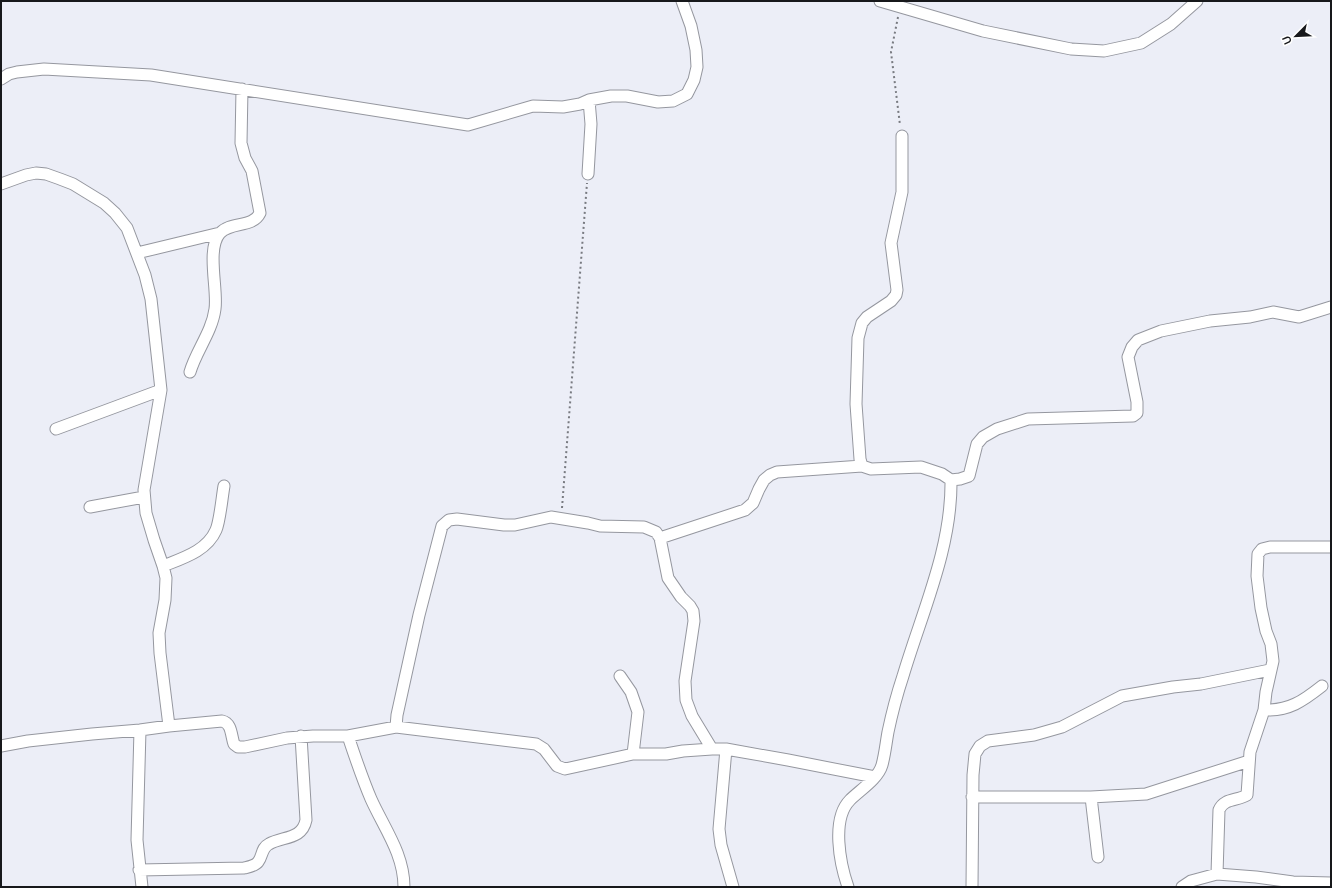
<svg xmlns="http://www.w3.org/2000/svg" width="1332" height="888" font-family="Lato,sans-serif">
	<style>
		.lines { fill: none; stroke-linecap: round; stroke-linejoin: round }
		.minor-casing { stroke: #95979f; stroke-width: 13 }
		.path { stroke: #787a80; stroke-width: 2; stroke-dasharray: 2 3; stroke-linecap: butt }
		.minor { stroke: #fff; stroke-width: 11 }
	</style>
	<rect width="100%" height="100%" fill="#eceef7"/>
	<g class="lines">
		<defs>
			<path id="minor" d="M880 1 983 31 1071 49 1104 51 1141 43 1171 24 1197 1
				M1 79 9 74 17 72 44 69 151 75 468 125 533 106 563 107 580 104 589 100 611 96H627L658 102 673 101 687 94 694 80 697 67 696 50 691 26 682 1
				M588 174 591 124 589 100
				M1 184 26 175 36 173 46 174 60 179 73 184 104 203 115 213 127 228 145 275 151 299 161 390 144 490 146 513 154 540 163 566 166 578 165 600 159 633 160 653 169 726
				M137 253 220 233
				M190 372C196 351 212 332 215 309 218 289 206 249 220 233 231 221 253 228 260 213L252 171 245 158 241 143 242 89
				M56 429 161 390
				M951 480 960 479 969 476 977 444 983 437 997 429 1028 419 1133 416 1137 413V402L1128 357 1132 347 1138 340 1161 331 1210 321 1250 317 1273 312 1299 317 1331 307
				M90 507 144 497
				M660 538 745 510 753 503 759 489 764 480 770 475 777 472 862 466
				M163 566C183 558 207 551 216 530 220 521 222 497 224 486
				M620 676 631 692 638 712 633 754
				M1264 710C1289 711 1303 701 1322 686
				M396 727 536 744 544 749 557 766 565 769 633 754H666L683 751 712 749H726L788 760 875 777
				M140 730 137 840 142 887
				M348 736C355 757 362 778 371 799 384 828 404 854 404 887
				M1 746 28 741 92 734 140 730 169 726 222 721C232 723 231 736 234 744L238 747H245L287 738 313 736H348L396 727 397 715 419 615 442 526 449 520 457 519 504 525H515L551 517 588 523 600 526 644 527 656 532 660 538 668 578 681 597 690 606 693 611 694 621 685 681 686 700 692 716 712 749
				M726 749 719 829 721 845 733 887
				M972 797H1091L1146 794 1249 761
				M1091 797 1098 857
				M139 870 244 868C248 867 255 866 258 862 263 856 261 848 269 844 283 836 302 840 306 820L301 736
				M1217 874 1219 810C1224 798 1237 801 1247 795L1250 752 1264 710 1266 692 1273 661 1271 644 1266 631 1261 608 1257 576 1258 554 1262 549 1270 547H1331
				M848 887C840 864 831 819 850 800 860 790 878 779 882 765 885 754 886 743 888 732 892 713 897 694 903 676 922 612 952 548 951 480L942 474 921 467 871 469 862 466 860 459 856 404 858 338 862 323 867 317 891 301 896 295 897 290 891 243 902 192V136
				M972 887 973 775 975 754 980 746 988 741 1034 735 1062 727 1122 696 1173 687 1201 684 1270 670
				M1182 887 1191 881 1217 874 1256 877 1293 882 1331 883"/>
		</defs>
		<use href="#minor" class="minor-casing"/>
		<path class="path" d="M898 17 891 52 900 125
			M562 508 587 183"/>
		<use href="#minor" class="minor"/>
	</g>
	<rect width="1332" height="888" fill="none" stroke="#17181b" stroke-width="4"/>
	<g transform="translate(1296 36) rotate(246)" stroke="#ffffff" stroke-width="3" paint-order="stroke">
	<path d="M0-3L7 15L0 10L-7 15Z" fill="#17181b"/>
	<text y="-6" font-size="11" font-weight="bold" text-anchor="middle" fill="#17181b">U</text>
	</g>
</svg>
